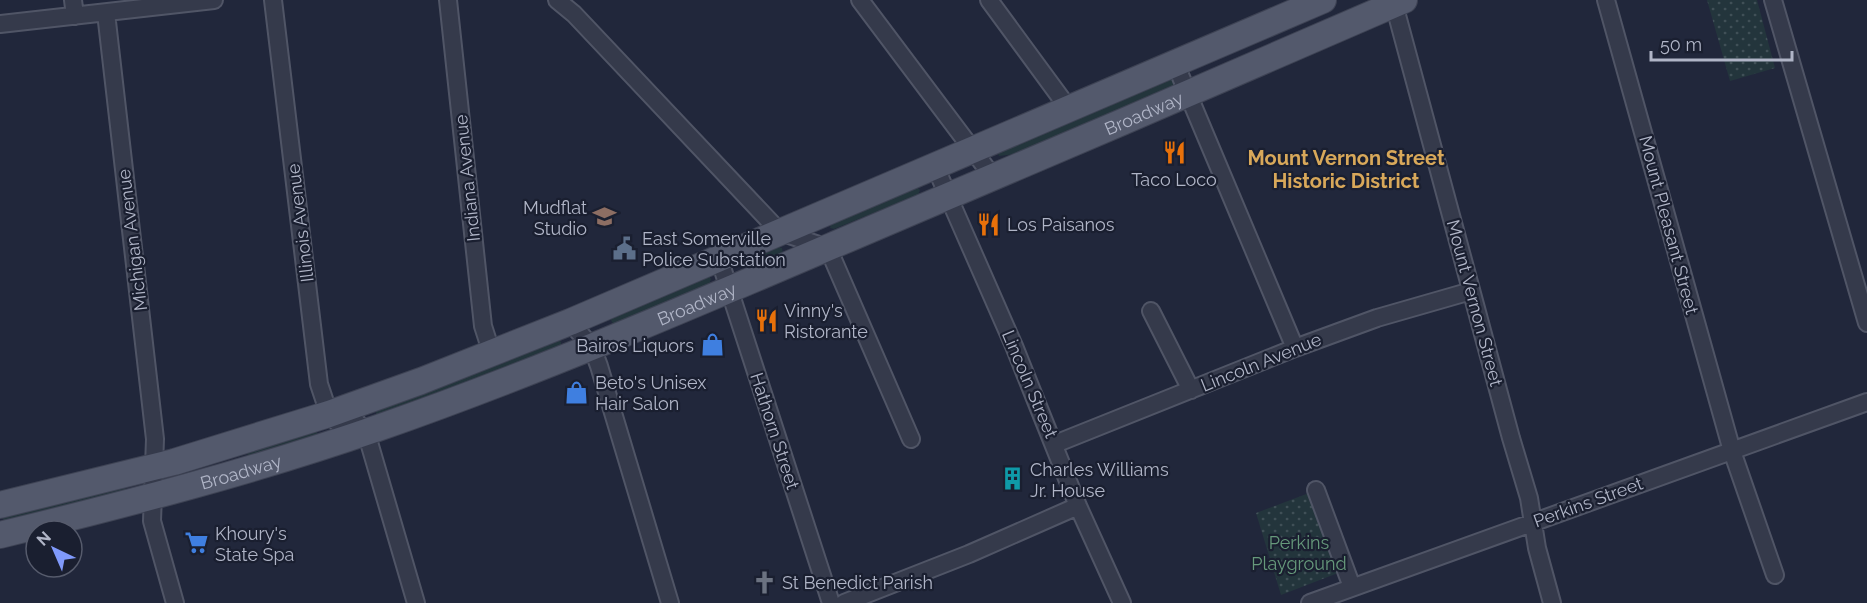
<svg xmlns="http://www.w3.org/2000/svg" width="1867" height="603" font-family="Raleway,sans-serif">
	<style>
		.grass { fill: #23353c }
		.park { fill: url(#park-dots) }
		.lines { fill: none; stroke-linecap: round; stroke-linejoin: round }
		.street-casing { stroke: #505566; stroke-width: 20 }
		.primary-casing { stroke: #3e4354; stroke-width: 28 }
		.street { stroke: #353a4b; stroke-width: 16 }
		.primary { stroke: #53596c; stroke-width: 26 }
		.labels { text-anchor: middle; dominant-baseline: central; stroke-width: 4.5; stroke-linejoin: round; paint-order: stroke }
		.street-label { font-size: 18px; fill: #b0b5c7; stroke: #1a1f30 }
		.poi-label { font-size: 18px; fill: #b0b5c7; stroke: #1a1f30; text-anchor: start }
		.park-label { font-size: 18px; fill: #66997b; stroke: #1a1f30 }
		.neighbourhood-label { font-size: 20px; font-weight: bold; fill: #d8a85a; stroke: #1a1f30 }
	</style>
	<defs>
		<pattern id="park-dots" width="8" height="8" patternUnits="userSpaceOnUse" patternTransform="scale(1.5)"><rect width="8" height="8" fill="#23353c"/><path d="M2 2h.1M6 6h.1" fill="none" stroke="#405057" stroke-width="1.8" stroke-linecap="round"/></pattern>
	</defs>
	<rect width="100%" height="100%" fill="#21273b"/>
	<path class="grass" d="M1171 78 1174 80V84L1172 87 1016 154 999 156 997 152Z
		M915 185 920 190 918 195 834 229 830 228 831 224Z
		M778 247 782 248 783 254 748 268 745 266 753 256Z
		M709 276 711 279 709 285 617 325 613 324 611 320 612 316Z
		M554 339H558L561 342V347L379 416 376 415V412L379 409 471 375Z
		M315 430 317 432V437L248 456 247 454 250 450Z
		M124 486 126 489V492L4 521 3 519 4 515Z"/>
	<path class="park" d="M1707 0H1757L1775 68 1730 81Z
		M1309 493 1338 573 1281 595 1256 513Z"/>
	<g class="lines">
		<defs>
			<path id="street" d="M73 0 75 16
				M273 0 319 384 329 414 351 436
				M448 0 483 326 492 354
				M557 0 574 14 780 232 828 248 911 439
				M860 0 993 177
				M989 0 1069 109
				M1606 0 1732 451 1775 575
				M1773 0 1867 323
				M1394 4 1511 438 1529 498 1537 548 1552 603
				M106 13 155 439 152 521 175 603
				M0 24 214 0
				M1175 63 1295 348
				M935 166 1014 346 1078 506 1122 603
				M719 258 831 603
				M1151 311 1191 390
				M570 322 592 347 599 366 670 603
				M344 409 366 432 416 603
				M1055 444 1295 348 1377 318 1471 291
				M1316 490 1352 587
				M844 603 969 554 1078 506
				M1310 603 1867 402"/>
			<g id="primary">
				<path d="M0 505 174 462 329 414 421 381 570 322 1323 0"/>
				<path id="s1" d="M0 535C127 504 254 471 378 428 547 369 712 297 876 227 1052 152 1229 77 1404 0"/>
			</g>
		</defs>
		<use href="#street" class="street-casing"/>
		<use href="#primary" class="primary-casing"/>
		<use href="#street" class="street"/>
		<use href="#primary" class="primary"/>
	</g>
	<defs>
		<symbol id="restaurant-bare" viewBox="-9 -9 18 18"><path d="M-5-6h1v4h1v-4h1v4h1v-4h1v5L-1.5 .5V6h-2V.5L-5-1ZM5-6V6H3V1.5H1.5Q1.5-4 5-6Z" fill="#e8710a" stroke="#1a1f30" stroke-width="2.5" paint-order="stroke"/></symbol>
		<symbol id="school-bare" viewBox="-9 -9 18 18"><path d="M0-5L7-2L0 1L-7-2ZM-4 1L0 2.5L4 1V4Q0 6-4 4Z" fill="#8d6e63" stroke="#1a1f30" stroke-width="2.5" paint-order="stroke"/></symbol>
		<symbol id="civic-bare" viewBox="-9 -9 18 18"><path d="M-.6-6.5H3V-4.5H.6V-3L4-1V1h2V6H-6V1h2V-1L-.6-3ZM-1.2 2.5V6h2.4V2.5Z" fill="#5c6f8a" stroke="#1a1f30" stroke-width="2.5" paint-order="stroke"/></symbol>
		<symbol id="shop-bare" viewBox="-9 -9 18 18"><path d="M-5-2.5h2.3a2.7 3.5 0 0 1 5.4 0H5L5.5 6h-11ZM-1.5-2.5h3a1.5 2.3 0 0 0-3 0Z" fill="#3f7fe0" stroke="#1a1f30" stroke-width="2.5" paint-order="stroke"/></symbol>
		<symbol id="building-bare" viewBox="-9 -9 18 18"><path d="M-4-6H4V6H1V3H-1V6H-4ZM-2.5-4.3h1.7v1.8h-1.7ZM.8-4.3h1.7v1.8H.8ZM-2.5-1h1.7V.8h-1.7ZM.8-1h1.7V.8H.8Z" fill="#0f9aa8" stroke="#1a1f30" stroke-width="2.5" paint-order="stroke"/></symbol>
		<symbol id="supermarket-bare" viewBox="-9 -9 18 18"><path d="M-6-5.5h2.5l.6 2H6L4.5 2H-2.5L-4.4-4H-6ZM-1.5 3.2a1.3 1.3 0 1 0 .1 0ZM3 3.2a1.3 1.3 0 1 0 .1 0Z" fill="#3f7fe0" stroke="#1a1f30" stroke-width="2.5" paint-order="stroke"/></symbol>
		<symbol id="church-bare" viewBox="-9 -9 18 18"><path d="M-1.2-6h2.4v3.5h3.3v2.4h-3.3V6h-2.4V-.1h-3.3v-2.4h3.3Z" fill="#6b7280" stroke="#1a1f30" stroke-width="2.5" paint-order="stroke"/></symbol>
	</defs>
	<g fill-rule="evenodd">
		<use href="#restaurant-bare" x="1158" y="136" width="33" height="33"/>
		<use href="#school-bare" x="588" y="200" width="33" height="33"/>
		<use href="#restaurant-bare" x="972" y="208" width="33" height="33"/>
		<use href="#civic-bare" x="608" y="232" width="33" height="33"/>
		<use href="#restaurant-bare" x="750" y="304" width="33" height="33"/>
		<use href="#shop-bare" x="696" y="328" width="33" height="33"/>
		<use href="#shop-bare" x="560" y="376" width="33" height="33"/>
		<use href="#building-bare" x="996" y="462" width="33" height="33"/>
		<use href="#supermarket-bare" x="180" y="526" width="33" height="33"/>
		<use href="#church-bare" x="748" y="566" width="33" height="33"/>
	</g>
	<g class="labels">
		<g class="street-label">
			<text stroke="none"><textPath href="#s1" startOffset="1221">Broadway</textPath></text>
			<text transform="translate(467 178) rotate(-96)">Indiana Avenue</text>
			<text transform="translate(300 223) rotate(-97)">Illinois Avenue</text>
			<text transform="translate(1669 225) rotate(75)">Mount Pleasant Street</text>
			<text transform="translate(132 240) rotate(-97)">Michigan Avenue</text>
			<text transform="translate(1475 303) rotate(75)">Mount Vernon Street</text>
			<text stroke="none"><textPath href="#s1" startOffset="735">Broadway</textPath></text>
			<text transform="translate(1261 362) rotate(-22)">Lincoln Avenue</text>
			<text transform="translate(1030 384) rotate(67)">Lincoln Street</text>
			<text transform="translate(775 431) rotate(72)">Hathorn Street</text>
			<text stroke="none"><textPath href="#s1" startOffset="249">Broadway</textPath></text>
			<text transform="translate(1588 502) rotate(-20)">Perkins Street</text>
		</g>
		<g class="poi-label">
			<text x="1174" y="179" text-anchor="middle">Taco Loco</text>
			<text x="587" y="207" text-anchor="end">Mudflat<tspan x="587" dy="21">Studio</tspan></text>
			<text x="1007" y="224">Los Paisanos</text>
			<text x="642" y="238">East Somerville<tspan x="642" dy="21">Police Substation</tspan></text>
			<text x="784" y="310">Vinny's<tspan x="784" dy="21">Ristorante</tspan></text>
			<text x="694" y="345" text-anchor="end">Bairos Liquors</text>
			<text x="595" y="382">Beto's Unisex<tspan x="595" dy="21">Hair Salon</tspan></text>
			<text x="1030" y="469">Charles Williams<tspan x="1030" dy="21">Jr. House</tspan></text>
			<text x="215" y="533">Khoury's<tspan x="215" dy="21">State Spa</tspan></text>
			<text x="782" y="582">St Benedict Parish</text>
		</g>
		<g class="park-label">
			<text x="1299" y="542">Perkins<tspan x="1299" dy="21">Playground</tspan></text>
		</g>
		<g class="neighbourhood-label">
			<text x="1346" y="158">Mount Vernon Street<tspan x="1346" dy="23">Historic District</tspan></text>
		</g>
	</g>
	<g transform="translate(54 549) rotate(316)"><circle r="28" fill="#1a1f30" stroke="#565b6c" stroke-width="1.5"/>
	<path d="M0-4.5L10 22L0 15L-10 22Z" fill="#809afc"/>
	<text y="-9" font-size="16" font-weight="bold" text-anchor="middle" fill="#b0b5c7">N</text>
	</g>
	<path d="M1651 51v9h141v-9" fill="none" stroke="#b0b5c7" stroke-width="3"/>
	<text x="1660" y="51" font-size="18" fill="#b0b5c7" stroke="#1a1f30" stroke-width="4.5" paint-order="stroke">50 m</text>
</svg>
